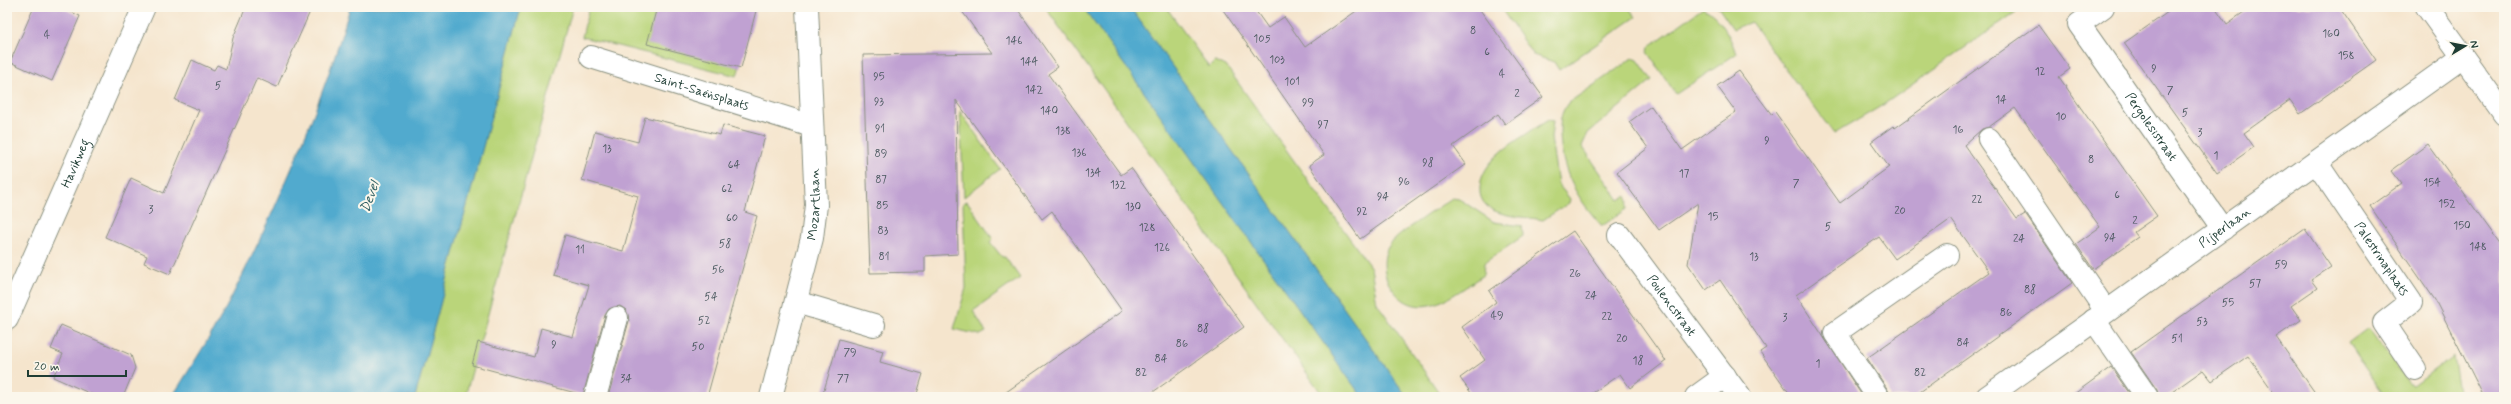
<svg xmlns="http://www.w3.org/2000/svg" width="2511" height="404" font-family="Mynerve,sans-serif">
	<style>
		.green { fill: #bad57a; stroke: #6c8957 }
		.water { fill: #51aace; stroke: #387481 }
		.building { fill: #c0a1d2 }
		.lines { fill: none; stroke-linecap: round; stroke-linejoin: round }
		.minor-casing { stroke: #8a9180; stroke-width: 24 }
		.minor { stroke: #fff; stroke-width: 22 }
		.labels { text-anchor: middle; dominant-baseline: central; stroke-width: 4; stroke-linejoin: round; paint-order: stroke }
		.number-label { font-size: 11px; fill: #47565c }
		.street-label { font-size: 13px; fill: #1f3d34; stroke: #fbf7ec }
		.water-label { font-size: 14px; font-style: italic; fill: #2e5e62; stroke: #fbf7ec }
	</style>
	<rect width="100%" height="100%" fill="#fbf7ec"/>
	<filter id="ink" filterUnits="userSpaceOnUse"><feTurbulence type="fractalNoise" baseFrequency=".025" numOctaves="2"/><feDisplacementMap in="SourceGraphic" scale="8" xChannelSelector="R" yChannelSelector="G"/><feConvolveMatrix kernelMatrix="1 2 1 2 8 2 1 2 1" color-interpolation-filters="sRGB"/></filter>
	<filter id="wash" filterUnits="userSpaceOnUse"><feTurbulence type="fractalNoise" baseFrequency=".012" numOctaves="4" result="noise"/><feDisplacementMap in="SourceGraphic" scale="16" xChannelSelector="R" yChannelSelector="G"/><feGaussianBlur stdDeviation="0.9" result="paint"/><feColorMatrix in="noise" values="0 0 0 0 0 0 0 0 0 0 0 0 0 0 0 0 0 1.4 0 .05"/><feComposite in="paint" operator="in"/></filter>
	<g filter="url(#wash)">
		<rect width="100%" height="100%" fill="#f5e5cd"/>
		<path class="green" d="M521 7H573L465 397H415Z
			M589 7H756L737 76 582 37Z
			M1045 7H1083L1362 397H1324Z
			M1130 7H1166L1209 67 1215 62 1226 66 1371 268 1377 303 1442 397H1407Z
			M1500 7H1628L1636 17 1559 70 1554 62 1533 55Z
			M1718 7H2023L1883 105 1834 134 1751 22 1733 29Z
			M1703 8C1720 16 1731 37 1736 54L1676 94 1647 52 1650 46Z
			M1633 58 1638 60 1652 80 1588 133 1582 146 1619 200 1626 196 1628 201 1627 209 1602 226C1576 197 1561 172 1560 132 1560 121 1561 112 1568 103Z
			M960 111 1000 169 964 197Z
			M1548 120 1553 121 1551 138 1558 184 1570 199 1569 203 1543 220C1528 217 1508 217 1495 211 1487 208 1481 201 1480 193 1477 158 1524 137 1548 120Z
			M1452 198 1459 199 1494 222 1522 226 1523 236 1484 263 1483 275C1454 295 1416 328 1389 284 1384 275 1382 260 1387 249 1395 234 1437 209 1452 198Z
			M967 201 993 239 990 242 1002 257H1005L1020 278 973 311 986 332 980 335 954 329 966 288 963 203Z
			M2368 328 2412 386 2453 356 2460 397H2385L2348 343Z"/>
		<path class="water" d="M350 7H521L415 397H172C194 362 217 327 235 290 279 203 323 101 350 7Z
			M1083 7H1130L1407 397H1362Z"/>
		<g id="blocks">
			<path class="building" d="M34 7H60L80 16 52 81 10 62Z
				M246 7H312L277 87 257 78 170 274 144 263 147 256 105 237 131 178 164 193 199 110 175 100 192 60 214 70 217 65 226 69 233 38Z
				M657 7H757L741 68 647 44Z
				M959 7H1016L1058 67 1048 74 1121 175 1131 168 1244 327 1146 397H999L1122 311 1052 211 1042 219 956 100 958 254 925 256V272L870 273 863 55 992 53Z
				M1221 7H1253L1268 28 1284 17 1305 47 1362 7H1478L1543 97 1505 124 1498 114 1453 146 1466 164 1360 239 1309 165 1324 155Z
				M2175 7H2215L2227 24 2251 7H2339L2376 60 2300 114 2290 100 2244 133 2254 147 2217 173 2124 43Z
				M2038 25 2070 69 2059 77 2157 216 2134 232 2138 237 2093 269 2076 244 2100 227 2015 108 1989 127 1982 129 1964 145 2017 219 2025 214 2072 283 1913 397H1890L1888 390 1867 358 1989 272 1951 219 1895 259 1879 237 1796 295 1863 397H1792L1760 352 1766 348 1720 280 1706 290 1688 264 1698 203 1659 230 1617 172 1648 148 1629 122 1651 106 1682 150 1736 112 1717 86 1739 71 1772 115 1775 112 1840 203 1889 167 1871 142 1893 126 1895 128Z
				M645 117 720 135 723 125 765 136 745 212 757 216 707 397H608L629 321 626 310 620 306 609 309 605 315 583 395 472 365 478 342 534 357 541 328 573 337 589 285 553 275 565 235 623 251 638 196 582 180 595 131 638 142Z
				M2428 144 2504 249V397H2484L2435 300 2370 206 2401 184 2391 171Z
				M2305 229 2331 267 2311 280 2317 288 2291 306 2301 320 2276 337 2318 397H2277L2248 356 2212 381 2203 370 2165 397H2159L2157 390 2131 352Z
				M1573 231 1666 361 1630 388 1620 374 1587 397H1474L1460 378 1485 360 1462 327 1496 302 1489 291Z
				M61 325 131 355 135 368 123 397H98L53 377 63 354 51 349Z
				M839 339 883 351 880 362 923 374 916 397H822Z
				M2111 367 2132 397H2070Z"/>
		</g>
	</g>
	<g filter="url(#ink)">
		<use href="#blocks" fill-opacity="0" stroke="#8a9180" stroke-width="1"/>
		<g class="lines">
			<defs>
				<g id="minor">
					<path id="s1" d="M2103 7 2079 24 2223 229"/>
					<path d="M2427 7 2504 114"/>
					<path id="s2" d="M591 57 812 126"/>
					<path d="M1989 139 2106 311"/>
					<path id="s3" d="M2316 162 2411 302 2384 323 2415 369"/>
					<path id="s4" d="M1619 235 1740 397"/>
					<path d="M796 302 874 325"/>
					<path id="s5" d="M7 319 144 7"/>
					<path d="M2094 320 2147 397"/>
					<path d="M595 397 617 318"/>
					<path id="s6" d="M771 397 812 238 816 205 807 7"/>
					<path d="M1696 397 1725 376"/>
					<path d="M1878 397 1835 333 1947 255"/>
					<path id="s7" d="M1987 397 2463 57"/>
				</g>
			</defs>
			<use href="#minor" class="minor-casing"/>
			<use href="#minor" class="minor"/>
		</g>
	</g>
	<g class="labels">
		<g class="number-label">
			<text x="1473" y="31">8</text>
			<text x="2331" y="34">160</text>
			<text x="47" y="35">4</text>
			<text x="1262" y="39">105</text>
			<text x="1014" y="41">146</text>
			<text x="1487" y="52">6</text>
			<text x="2346" y="56">158</text>
			<text x="1277" y="60">103</text>
			<text x="1029" y="62">144</text>
			<text x="2154" y="69">9</text>
			<text x="2040" y="72">12</text>
			<text x="1502" y="74">4</text>
			<text x="879" y="77">95</text>
			<text x="1292" y="82">101</text>
			<text x="218" y="86">5</text>
			<text x="1034" y="90">142</text>
			<text x="2170" y="91">7</text>
			<text x="1517" y="94">2</text>
			<text x="2001" y="100">14</text>
			<text x="879" y="102">93</text>
			<text x="1308" y="103">99</text>
			<text x="1049" y="111">140</text>
			<text x="2185" y="113">5</text>
			<text x="2061" y="117">10</text>
			<text x="1323" y="125">97</text>
			<text x="880" y="129">91</text>
			<text x="1958" y="130">16</text>
			<text x="1063" y="131">138</text>
			<text x="2200" y="133">3</text>
			<text x="1767" y="141">9</text>
			<text x="607" y="149">13</text>
			<text x="1079" y="153">136</text>
			<text x="881" y="154">89</text>
			<text x="2216" y="156">1</text>
			<text x="2091" y="160">8</text>
			<text x="1428" y="163">98</text>
			<text x="734" y="165">64</text>
			<text x="1093" y="173">134</text>
			<text x="1684" y="174">17</text>
			<text x="881" y="180">87</text>
			<text x="1404" y="182">96</text>
			<text x="2432" y="183">154</text>
			<text x="1796" y="184">7</text>
			<text x="1118" y="185">132</text>
			<text x="727" y="189">62</text>
			<text x="2117" y="195">6</text>
			<text x="1383" y="197">94</text>
			<text x="1977" y="200">22</text>
			<text x="2447" y="204">152</text>
			<text x="882" y="206">85</text>
			<text x="1133" y="207">130</text>
			<text x="151" y="210">3</text>
			<text x="1900" y="211">20</text>
			<text x="1362" y="212">92</text>
			<text x="1713" y="217">15</text>
			<text x="732" y="218">60</text>
			<text x="2135" y="221">2</text>
			<text x="2462" y="226">150</text>
			<text x="1828" y="227">5</text>
			<text x="1147" y="228">128</text>
			<text x="883" y="231">83</text>
			<text x="2110" y="238">94</text>
			<text x="2019" y="239">24</text>
			<text x="725" y="244">58</text>
			<text x="2478" y="247">148</text>
			<text x="1162" y="248">126</text>
			<text x="580" y="250">11</text>
			<text x="884" y="257">81</text>
			<text x="1754" y="257">13</text>
			<text x="2281" y="265">59</text>
			<text x="718" y="270">56</text>
			<text x="1575" y="274">26</text>
			<text x="2255" y="284">57</text>
			<text x="2030" y="290">88</text>
			<text x="1591" y="296">24</text>
			<text x="711" y="297">54</text>
			<text x="2228" y="303">55</text>
			<text x="2006" y="313">86</text>
			<text x="1497" y="316">49</text>
			<text x="1607" y="317">22</text>
			<text x="1785" y="318">3</text>
			<text x="704" y="321">52</text>
			<text x="2202" y="322">53</text>
			<text x="1203" y="329">88</text>
			<text x="1622" y="339">20</text>
			<text x="2177" y="339">51</text>
			<text x="1963" y="343">84</text>
			<text x="1182" y="344">86</text>
			<text x="554" y="345">9</text>
			<text x="698" y="347">50</text>
			<text x="850" y="353">79</text>
			<text x="1161" y="359">84</text>
			<text x="1638" y="361">18</text>
			<text x="1818" y="364">1</text>
			<text x="1141" y="373">82</text>
			<text x="1920" y="373">82</text>
			<text x="626" y="379">34</text>
			<text x="843" y="379">77</text>
		</g>
		<g class="street-label">
			<text stroke="none"><textPath href="#s2" startOffset="116">Saint-Saënsplaats</textPath></text>
			<text stroke="none"><textPath href="#s1" startOffset="155">Pergolesistraat</textPath></text>
			<text stroke="none"><textPath href="#s5" startOffset="170">Havikweg</textPath></text>
			<text stroke="none"><textPath href="#s6" startOffset="198">Mozartlaan</textPath></text>
			<text stroke="none"><textPath href="#s7" startOffset="292">Pijperlaan</textPath></text>
			<text stroke="none"><textPath href="#s3" startOffset="117">Palestrinaplaats</textPath></text>
			<text stroke="none"><textPath href="#s4" startOffset="88">Poulencstraat</textPath></text>
		</g>
		<g class="water-label">
			<text transform="translate(370 197) rotate(-71)">Devel</text>
		</g>
	</g>
	<rect width="2511" height="404" fill="none" stroke="#fbf7ec" stroke-width="24"/>
	<g transform="translate(2465 46) rotate(80)" stroke="#fbf7ec" stroke-width="3" paint-order="stroke">
	<path d="M0-3L7 15L0 10L-7 15Z" fill="#1f3d34"/>
	<text y="-6" font-size="11" font-weight="bold" text-anchor="middle" fill="#1f3d34">N</text>
	</g>
	<path d="M28 370v6h98v-6" fill="none" stroke="#1f3d34" stroke-width="2"/>
	<text x="34" y="370" font-size="12" fill="#1f3d34" stroke="#fbf7ec" stroke-width="3" paint-order="stroke">20 m</text>
</svg>
